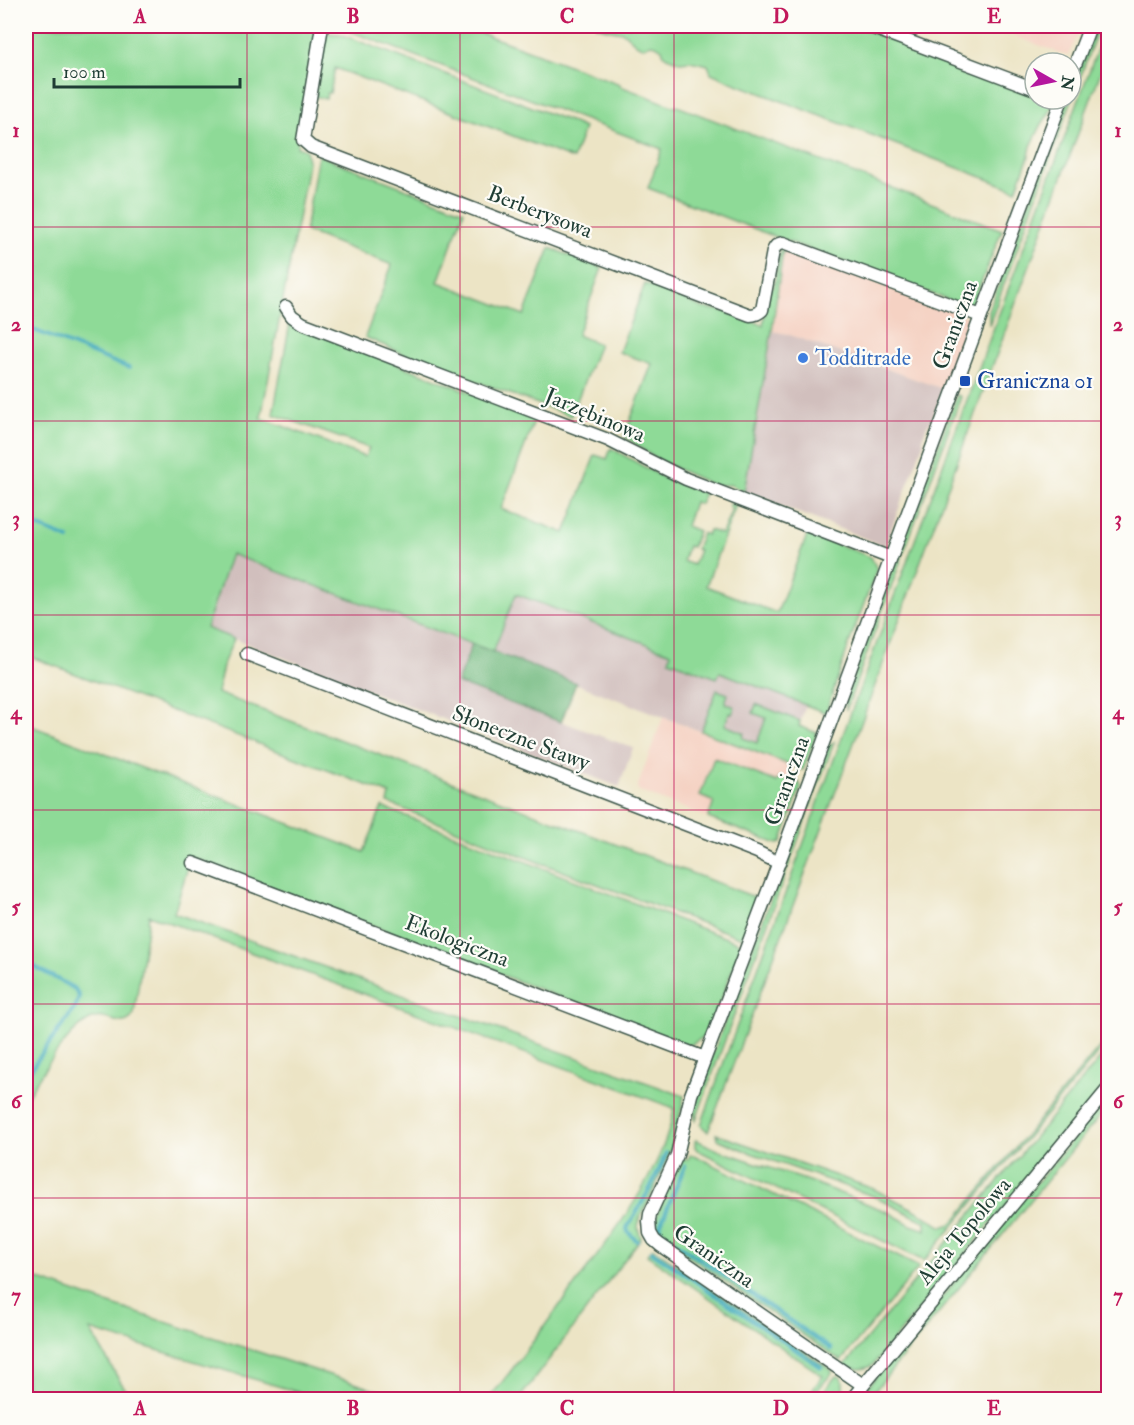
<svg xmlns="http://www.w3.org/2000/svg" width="1134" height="1425" font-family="'IM FELL Double Pica',serif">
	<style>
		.built { fill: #f5d2c3 }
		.industrial { fill: #d1bfbd }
		.green { fill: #8eda97; stroke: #568c66; stroke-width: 1.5 }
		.forest { fill: #72ba80; stroke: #487c5a; stroke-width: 1.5 }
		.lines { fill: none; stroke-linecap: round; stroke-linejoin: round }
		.stream { stroke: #3da9bc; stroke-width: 4 }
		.street-casing { stroke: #3e564a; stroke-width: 15 }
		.street { stroke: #fff; stroke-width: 12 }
		.grid { fill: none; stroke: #c2185b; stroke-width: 1.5; stroke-opacity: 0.55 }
		.shop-dot { fill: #3f7fe0; stroke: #fdfcf7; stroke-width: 2 }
		.transit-dot { fill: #1a4fb4; stroke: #fdfcf7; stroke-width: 2 }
		.labels { text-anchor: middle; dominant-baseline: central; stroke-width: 4.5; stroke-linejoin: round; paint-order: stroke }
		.street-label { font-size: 22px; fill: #1f3d34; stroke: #fdfcf7 }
		.shop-label { font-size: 22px; fill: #366cbe; stroke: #fdfcf7; text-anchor: start }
		.transit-label { font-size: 22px; fill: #164399; stroke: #fdfcf7; text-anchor: start }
		.neatline { fill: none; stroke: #c2185b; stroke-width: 2 }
		.grid-label { font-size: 20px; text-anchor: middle; font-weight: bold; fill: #c2185b }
	</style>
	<rect width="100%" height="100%" fill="#fdfcf7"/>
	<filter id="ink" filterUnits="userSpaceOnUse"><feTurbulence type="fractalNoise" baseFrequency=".0167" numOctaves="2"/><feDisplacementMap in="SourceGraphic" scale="12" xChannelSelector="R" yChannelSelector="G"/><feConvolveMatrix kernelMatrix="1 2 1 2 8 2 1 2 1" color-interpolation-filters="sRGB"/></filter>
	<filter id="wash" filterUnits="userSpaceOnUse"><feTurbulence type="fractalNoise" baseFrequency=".008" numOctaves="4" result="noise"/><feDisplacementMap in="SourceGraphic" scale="24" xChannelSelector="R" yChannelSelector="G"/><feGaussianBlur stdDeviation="1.35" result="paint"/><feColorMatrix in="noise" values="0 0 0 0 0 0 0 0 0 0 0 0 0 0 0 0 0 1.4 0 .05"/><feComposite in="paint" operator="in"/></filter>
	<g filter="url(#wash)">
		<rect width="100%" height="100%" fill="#ece4c5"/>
		<path class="built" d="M987 26H1082L1068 56Z
			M787 249 968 317 969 320 943 389 787 334 772 331 784 251Z
			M663 717 794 767 790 775 797 779 799 782 777 844 641 792 638 790V785Z"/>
		<path class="industrial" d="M772 331 787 334 943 389 931 422 927 425 922 439 924 441 885 546 744 492Z
			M231 553 461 640 482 581 806 705 799 725 817 733 803 770 472 644 457 683 633 748 619 787 206 628Z"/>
		<path class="green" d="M26 26H319L297 147 306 150 308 161 306 176 261 418 365 457 369 448 273 414 290 323 530 415 535 419 501 509 565 533 595 455 607 459 611 448 664 478 704 493 700 504 694 502 686 526 698 531 692 547 688 546 683 561 693 565 699 550 696 549 702 533 707 535 709 530 722 534 732 509 729 508 730 503 736 505 706 586 777 613 808 533 871 557 877 569 850 641 826 713 720 672 717 678 669 660 671 653 516 594 493 652 231 554 206 628 234 639 224 662 217 693 757 898 742 938 530 859 388 803 390 794 26 655Z
			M336 26H462L620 84V86L675 107 677 106 1002 230 971 308 768 234 648 188 662 149Z
			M596 26H855L1035 93V99H1054V101L1050 112 1042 124 1031 146 1029 156 1016 190 734 83 711 73 708 65 690 61 680 62 667 57 664 55 662 49 656 45 651 44 644 47 640 46 636 44 623 32 611 30Z
			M1095 26H1099L989 325V311L1066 99H1071V86Z
			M1106 26H1108V52L852 748 708 1132 701 1125 853 707Z
			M326 33 340 34 569 121 584 128 573 159 335 68 330 93H327L326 99 315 96Z
			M318 155 464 211 438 282 524 315 550 248 602 268 577 335 599 344 571 416 417 360 365 337 392 265 305 231Z
			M781 249H787L783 251 772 331 744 492 731 485H713L671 466 652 456 624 436 652 364 619 352 645 284 678 293 690 302 703 308 725 311 763 325 769 291 774 286 780 251Z
			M957 395 961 397 846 710 845 700 875 615Z
			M717 690 728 694 725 703 735 707 732 714 729 713 725 725 744 733 743 738 757 743 766 718 753 713 756 704 800 721 799 726 817 733 803 770 701 731Z
			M26 724 364 852 382 807 742 944 708 1034 689 1046 191 857 174 913 684 1096 674 1141 668 1158 651 1196 640 1218 638 1226 639 1232 641 1238 519 1399H488C515 1368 538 1334 563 1301 603 1247 663 1176 674 1108L149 915 134 1014C123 1033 109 1012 92 1019 68 1029 40 1076 26 1098Z
			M834 742 695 1122 694 1109 695 1102 828 746Z
			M714 758 777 782 780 777 798 784 799 782 801 787 781 843 777 844 708 818 714 802 700 796Z
			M1108 1037V1041L924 1261 697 1150 695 1147V1141L696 1140 718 1150 814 1183 888 1212 911 1225 926 1230V1222L873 1196 751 1153 717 1139 716 1134 874 1189 917 1211 942 1227 951 1224 956 1219Z
			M1108 1049V1082L873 1365C864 1370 854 1370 845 1365Z
			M1108 1097V1106L868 1399 857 1400Z
			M690 1155H694L919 1267 841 1361 672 1245C667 1241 658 1235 656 1229 652 1215 676 1173 682 1159L688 1160Z
			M651 1249H654L830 1369 832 1371V1373L810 1399H805L823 1376 647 1255Z
			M26 1275 94 1299 404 1399H321L90 1330 118 1378 132 1399H26Z
			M836 1376H839C846 1381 842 1392 842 1399L817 1400Z"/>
		<path class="forest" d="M472 644 576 683 561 722 457 683Z"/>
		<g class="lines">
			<path class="stream" d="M26 41 31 26
				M26 327 129 368
				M26 522 69 539
				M26 962 75 989 79 996 76 1006 26 1076
				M685 1166 659 1228 662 1233 831 1349
				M637 1241 628 1232 627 1228C642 1203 656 1180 666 1153
				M651 1251 821 1367"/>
		</g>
	</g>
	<g filter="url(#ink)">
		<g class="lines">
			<defs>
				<path id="street" d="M322 26 303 140 311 147 750 315C755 315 758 314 762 310L773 251C775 246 777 244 783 243L981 316
					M868 26 1035 89
					M1071 75 1090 26
					M286 307 292 316 302 323 608 440 686 479 891 558
					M247 654 757 852 779 863
					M193 863 705 1058
					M863 1385 660 1245 654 1240 650 1233 649 1221 650 1214 677 1155 691 1095 788 838 891 558 1062 99
					M851 1400 1108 1089"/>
			</defs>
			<use href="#street" class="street-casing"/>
			<use href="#street" class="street"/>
		</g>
	</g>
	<path class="grid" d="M247 26V1400M460 26V1400M674 26V1400M887 26V1400M26 227H1108M26 421H1108M26 615H1108M26 810H1108M26 1004H1108M26 1198H1108"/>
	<circle class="shop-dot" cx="803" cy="358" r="6"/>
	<rect class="transit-dot" x="959" y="375" width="12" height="12" rx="3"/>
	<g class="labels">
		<g class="street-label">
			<text transform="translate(540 212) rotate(21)">Berberysowa</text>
			<text transform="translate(955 325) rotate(-70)">Graniczna</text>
			<text transform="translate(595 415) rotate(23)">Jarzębinowa</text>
			<text transform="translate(521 738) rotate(21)">Słoneczne Stawy</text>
			<text transform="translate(787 781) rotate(-70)">Graniczna</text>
			<text transform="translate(457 941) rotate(21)">Ekologiczna</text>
			<text transform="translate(964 1231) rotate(-50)">Aleja Topolowa</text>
			<text transform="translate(714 1256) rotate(35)">Graniczna</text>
		</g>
		<g class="shop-label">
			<text x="815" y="358">Todditrade</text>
		</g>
		<g class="transit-label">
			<text x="977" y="381">Graniczna 01</text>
		</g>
	</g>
	<rect width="1134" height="1425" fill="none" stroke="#fdfcf7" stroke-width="66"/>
	<g transform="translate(1053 81) rotate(99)"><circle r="28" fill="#fdfcf7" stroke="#a4b0a9" stroke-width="1.5"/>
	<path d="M0-4.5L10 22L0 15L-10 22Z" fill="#b5179e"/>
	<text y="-9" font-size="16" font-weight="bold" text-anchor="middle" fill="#1f3d34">N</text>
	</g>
	<path d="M54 78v9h186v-9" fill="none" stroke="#1f3d34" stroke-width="3"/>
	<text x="63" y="78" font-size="18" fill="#1f3d34" stroke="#fdfcf7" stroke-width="4.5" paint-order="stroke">100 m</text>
	<rect x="33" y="33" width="1068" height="1359" class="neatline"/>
	<g class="grid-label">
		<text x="140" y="23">A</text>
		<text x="353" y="23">B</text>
		<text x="567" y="23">C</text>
		<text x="781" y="23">D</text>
		<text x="994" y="23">E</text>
		<text x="16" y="137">1</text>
		<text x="1118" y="137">1</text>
		<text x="16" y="331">2</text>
		<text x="1118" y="331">2</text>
		<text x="16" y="525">3</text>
		<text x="1118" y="525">3</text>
		<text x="16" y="719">4</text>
		<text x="1118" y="719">4</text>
		<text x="16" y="913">5</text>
		<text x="1118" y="913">5</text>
		<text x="16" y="1108">6</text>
		<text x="1118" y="1108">6</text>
		<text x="16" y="1302">7</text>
		<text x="1118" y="1302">7</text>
		<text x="140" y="1415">A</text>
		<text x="353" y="1415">B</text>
		<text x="567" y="1415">C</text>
		<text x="781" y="1415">D</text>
		<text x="994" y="1415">E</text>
	</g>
</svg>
